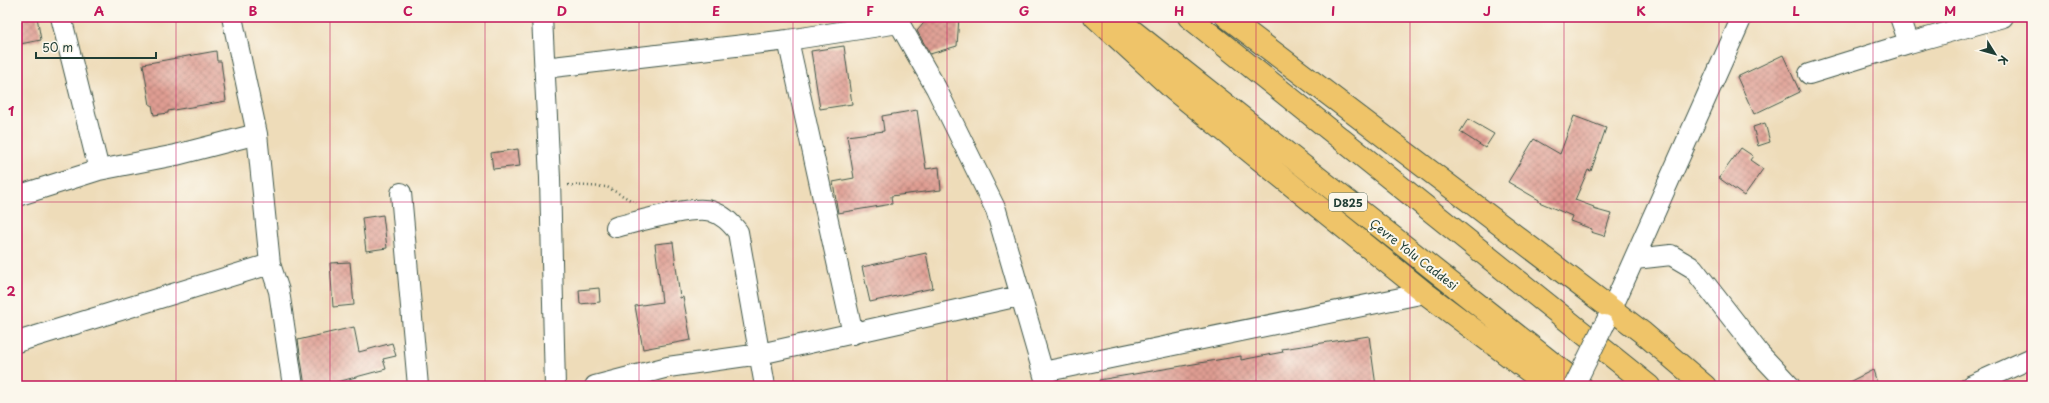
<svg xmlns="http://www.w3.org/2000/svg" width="2049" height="403" font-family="'Playpen Sans',sans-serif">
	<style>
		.building { fill: url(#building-cross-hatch) }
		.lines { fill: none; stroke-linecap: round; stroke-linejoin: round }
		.minor-casing { stroke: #3e5548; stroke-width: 22 }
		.highway-casing { stroke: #3e5548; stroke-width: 24 }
		.path { stroke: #3e5548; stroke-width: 2.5; stroke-dasharray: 1 3; stroke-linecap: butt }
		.minor { stroke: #fff; stroke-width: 20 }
		.highway { stroke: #efc469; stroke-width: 22 }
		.minor-bridge-casing { stroke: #3e5548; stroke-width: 22; stroke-linecap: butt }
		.minor-bridge { stroke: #fff; stroke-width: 20 }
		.grid { fill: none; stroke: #c2185b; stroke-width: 1; stroke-opacity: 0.55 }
		.labels { text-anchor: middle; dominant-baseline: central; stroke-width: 4; stroke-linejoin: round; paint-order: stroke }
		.shield { fill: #fbf7ec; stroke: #61756b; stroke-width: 1 }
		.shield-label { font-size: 11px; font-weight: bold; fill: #1f3d34 }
		.street-label { font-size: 12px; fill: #1f3d34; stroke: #fbf7ec }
		.neatline { fill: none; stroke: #c2185b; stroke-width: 1.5 }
		.grid-label { font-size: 13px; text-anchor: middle; font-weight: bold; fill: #c2185b }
	</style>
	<defs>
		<pattern id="building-cross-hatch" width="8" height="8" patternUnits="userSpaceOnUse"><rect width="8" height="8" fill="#df9d92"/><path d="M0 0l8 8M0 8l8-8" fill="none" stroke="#b48178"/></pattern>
	</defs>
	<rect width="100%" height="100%" fill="#fbf7ec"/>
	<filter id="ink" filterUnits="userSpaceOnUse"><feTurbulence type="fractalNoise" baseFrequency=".025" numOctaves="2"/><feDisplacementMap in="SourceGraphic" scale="8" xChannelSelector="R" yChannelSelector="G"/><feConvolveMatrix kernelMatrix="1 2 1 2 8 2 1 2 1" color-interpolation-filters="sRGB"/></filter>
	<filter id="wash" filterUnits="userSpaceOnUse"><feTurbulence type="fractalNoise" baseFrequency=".012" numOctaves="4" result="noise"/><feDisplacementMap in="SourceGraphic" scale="16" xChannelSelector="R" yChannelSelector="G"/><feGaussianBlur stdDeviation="0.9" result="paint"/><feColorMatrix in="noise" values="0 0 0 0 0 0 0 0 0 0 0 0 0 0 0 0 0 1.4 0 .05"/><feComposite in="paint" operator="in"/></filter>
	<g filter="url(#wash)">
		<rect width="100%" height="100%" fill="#eedcb9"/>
		<g id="blocks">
			<path class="building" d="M17 17H37L41 40 20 44Z
				M929 17H959L957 46 930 54 917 31Z
				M844 46 852 104 820 109 811 51Z
				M216 51 217 61H221L226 101 168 111V113L154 115 152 105H150L143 64Z
				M1783 55 1800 92 1754 114 1737 77Z
				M917 110 926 169 939 167 941 190 891 196 892 204 838 213 833 182 854 178 847 136 884 131 882 116Z
				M1574 116 1606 128 1591 171 1588 170 1575 200 1594 207 1593 209 1611 214 1604 236 1591 232 1592 229 1570 221 1572 216 1539 202V200L1508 182 1534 139 1560 154Z
				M1468 119 1494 134 1485 148 1460 132Z
				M1765 123 1770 142 1758 146 1753 127Z
				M1741 148 1753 156 1750 160 1763 169 1744 196 1719 178Z
				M518 149 520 166 493 169 491 153Z
				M383 215 387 248 366 251 362 218Z
				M673 242 680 298 683 297 691 340 643 349 635 306 662 302 655 244Z
				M926 253 933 288 870 302 862 267Z
				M350 262 354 305 333 307 330 263Z
				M599 288 600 302 580 304 579 290Z
				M354 327 359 352 392 343 396 356 383 359 386 369 326 385V383L305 386 298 340Z
				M1369 336 1376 386H1100L1099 380 1241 356V360L1283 352 1282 349Z
				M1873 370 1878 386H1841Z"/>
		</g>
	</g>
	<g filter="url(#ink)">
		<use href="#blocks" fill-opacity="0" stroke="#3e5548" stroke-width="1"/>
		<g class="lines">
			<defs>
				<path id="minor" d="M61 17 99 170
					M232 17 257 134 270 264 279 291 293 386
					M542 17 550 178 555 386
					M901 17 899 23 936 88 996 210 1047 386
					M1900 17 1909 43
					M788 40 853 334
					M544 68 788 40 899 23
					M1809 74 1909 43 2003 17
					M401 193 418 386
					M17 196 99 170 176 155 257 134
					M616 227C637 222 692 205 711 211 723 215 730 222 738 232L765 386
					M1635 259 1671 255 1693 268 1759 353 1790 386
					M1605 324 1742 17
					M17 342 270 264
					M1043 372 1425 293
					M595 386 668 367 760 354 1019 296
					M1970 386 2032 358"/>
				<path id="highway" d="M1095 17 1174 90 1425 293 1549 386
					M1115 17 1581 386
					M1189 17 1649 386
					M1227 17 1643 333 1705 386"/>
			</defs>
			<use href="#minor" class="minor-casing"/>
			<use href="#highway" class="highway-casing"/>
			<path class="path" d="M568 185 607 187 636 203"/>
			<use href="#minor" class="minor"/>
			<use href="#highway" class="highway"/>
			<defs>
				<path id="minor-bridge" d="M1574 386 1604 325"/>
			</defs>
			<use href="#minor-bridge" class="minor-bridge-casing"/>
			<use href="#minor-bridge" class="minor-bridge"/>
		</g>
	</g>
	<path class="grid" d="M176 17V386M330 17V386M485 17V386M639 17V386M793 17V386M947 17V386M1102 17V386M1256 17V386M1410 17V386M1564 17V386M1719 17V386M1873 17V386M17 202H2032"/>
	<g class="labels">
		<rect class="shield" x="1329" y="193" width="38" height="18" rx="3"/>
		<g class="shield-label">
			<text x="1348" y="202">D825</text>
		</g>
		<g class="street-label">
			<text transform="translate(1414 254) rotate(38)">Çevre Yolu Caddesi</text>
		</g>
	</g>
	<rect width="2049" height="403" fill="none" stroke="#fbf7ec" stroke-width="44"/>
	<g transform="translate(1995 54) rotate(127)" stroke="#fbf7ec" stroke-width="3" paint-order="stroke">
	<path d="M0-3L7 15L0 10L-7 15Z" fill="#1f3d34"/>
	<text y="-6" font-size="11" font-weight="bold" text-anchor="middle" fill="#1f3d34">K</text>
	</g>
	<path d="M36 52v6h120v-6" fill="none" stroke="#1f3d34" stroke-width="2"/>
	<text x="42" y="52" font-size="12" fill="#1f3d34" stroke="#fbf7ec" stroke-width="3" paint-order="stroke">50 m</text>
	<rect x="22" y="22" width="2005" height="359" class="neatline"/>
	<g class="grid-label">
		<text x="99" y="16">A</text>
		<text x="253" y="16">B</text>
		<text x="408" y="16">C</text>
		<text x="562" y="16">D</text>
		<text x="716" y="16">E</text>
		<text x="870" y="16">F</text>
		<text x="1024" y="16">G</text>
		<text x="1179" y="16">H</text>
		<text x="1333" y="16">I</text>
		<text x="1487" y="16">J</text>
		<text x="1641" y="16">K</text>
		<text x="1796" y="16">L</text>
		<text x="1950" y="16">M</text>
		<text x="11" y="116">1</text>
		<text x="11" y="296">2</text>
	</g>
</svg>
